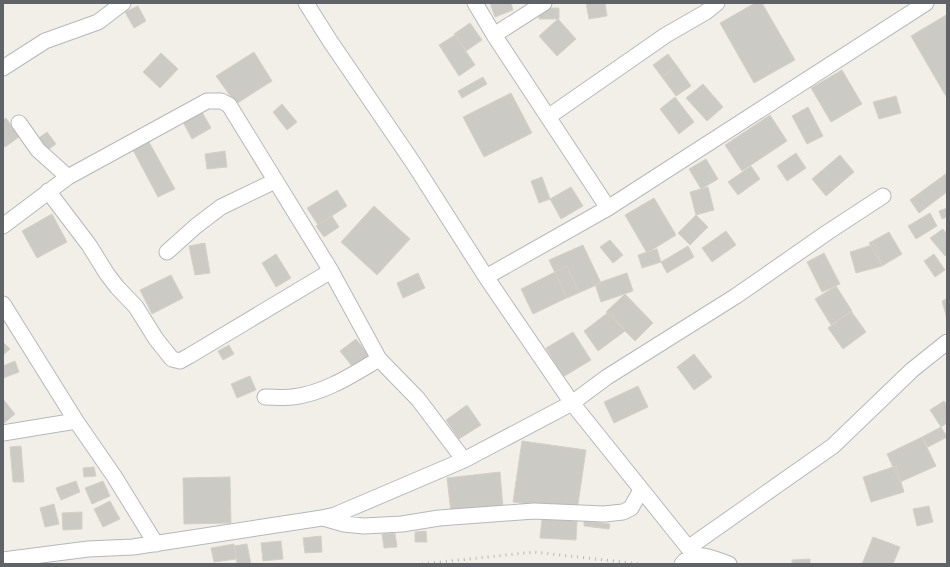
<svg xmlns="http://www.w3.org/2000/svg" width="950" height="567" font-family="'Golos Text',sans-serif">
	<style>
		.building { fill: #cccac5; stroke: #d6d1c6 }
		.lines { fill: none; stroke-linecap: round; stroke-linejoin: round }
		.minor-casing { stroke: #b5b8bc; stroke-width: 17 }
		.minor { stroke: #fff; stroke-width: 15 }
		.rail { stroke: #b6b7b8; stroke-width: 3; stroke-dasharray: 1 5; stroke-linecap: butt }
	</style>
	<rect width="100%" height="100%" fill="#f1efe8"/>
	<path class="building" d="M490 3H511L513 10 495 17Z
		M586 3H605L607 16 589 19Z
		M755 3H762L795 60 754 83 720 23Z
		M138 6 146 21 134 28 125 12Z
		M539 8H559V19H539Z
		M946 15 947 18V98L911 36Z
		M558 19 576 39 557 56 539 36Z
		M470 23 482 40 466 51 454 34Z
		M455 35 475 65 459 76 439 45Z
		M254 52 272 81 236 104 216 76Z
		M161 53 178 69 160 88 143 72Z
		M668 54 677 66 662 77 653 65Z
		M677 66 691 86 676 96 662 77Z
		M842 70 862 104 831 122 811 88Z
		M483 77 487 84 462 98 458 91Z
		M703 84 723 107 707 121 686 98Z
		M511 93 532 133 484 157 463 117Z
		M896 96 901 113 879 119 873 102Z
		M675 97 694 122 679 134 660 109Z
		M282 104 297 122 287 130 273 112Z
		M808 107 823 136 807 144 792 116Z
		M202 112 211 128 192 139 183 122Z
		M770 115 787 141 742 171 725 145Z
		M6 118 19 137 5 147 3 145V120Z
		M47 132 56 144 45 152 36 140Z
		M149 142 175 189 158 197 133 150Z
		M225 151 227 167 207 169 205 154Z
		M796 153 806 168 787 181 777 166Z
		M840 155 854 172 826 196 812 179Z
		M706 159 718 179 701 189 689 169Z
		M751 166 760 179 738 195 728 182Z
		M947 173V192L919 213 910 200Z
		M542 177 550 199 539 203 531 181Z
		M571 187 583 206 561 219 550 199Z
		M708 187 714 210 696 215 690 192Z
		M337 190 347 206 318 225 307 208Z
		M654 198 676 235 647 253 625 215Z
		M374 206 410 239 377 275 341 242Z
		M947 208V217L942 219 939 211Z
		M930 213 937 226 916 239 908 226Z
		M52 214 67 242 37 258 22 231Z
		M696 215 708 227 690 245 678 233Z
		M332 216 339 227 324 237 316 226Z
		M943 229 947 234V254L945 256 930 238Z
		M726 231 736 245 712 262 702 248Z
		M889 232 902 254 882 266 869 243Z
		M610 240 623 255 613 263 600 247Z
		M205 243 210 273 195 275 189 246Z
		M875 244 882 266 856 273 850 252Z
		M583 245 601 283 567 298 549 260Z
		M688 246 694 257 667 273 661 262Z
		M657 249 661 262 642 268 638 255Z
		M824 253 840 284 822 292 807 262Z
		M276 254 291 278 276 287 262 263Z
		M934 254 945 270 935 277 924 261Z
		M567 266 579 292 533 314 521 289Z
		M418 273 425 288 403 298 397 283Z
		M627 273 633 291 601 302 595 284Z
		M171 275 183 298 152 314 140 290Z
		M836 286 852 311 831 325 815 299Z
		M625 294 653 323 635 341 606 312Z
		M947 299V319L942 301Z
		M610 311 625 331 598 351 584 331Z
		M851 311 866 332 843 349 828 328Z
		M573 332 591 360 563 377 546 348Z
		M356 339 371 358 355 370 340 351Z
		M3 342 10 349 3 355Z
		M229 345 234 354 223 360 218 351Z
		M694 354 712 377 694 390 677 367Z
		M15 361 19 372 3 378V366Z
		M250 376 256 390 237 398 231 384Z
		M638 386 648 407 614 423 604 402Z
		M3 399 15 414 3 424Z
		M944 401 947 405V423L941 427 930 410Z
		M467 405 481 425 459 439 446 420Z
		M941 427 947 437 928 447 922 437Z
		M922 437 936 466 900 482 887 454Z
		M522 441 586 450 577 511 513 502Z
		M21 446 24 482H13L10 447Z
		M896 466 904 492 871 502 863 477Z
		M94 467 96 476 84 477 83 468Z
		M500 472 503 508 451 513 447 478Z
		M230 477 231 523 184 524 183 478Z
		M76 481 80 492 61 500 56 488Z
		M103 481 110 496 92 504 85 488Z
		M110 501 120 519 103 527 94 509Z
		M54 504 59 524 45 527 40 508Z
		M929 506 933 522 917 526 913 509Z
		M82 512V529L63 530 62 513Z
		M542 519 577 521 576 540 540 538Z
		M584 521 610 524 609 529 584 526Z
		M426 531 427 542H415V532Z
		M395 533 397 547 384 548 382 534Z
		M321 536 322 552 305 553 303 538Z
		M873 537 900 547 893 564H862Z
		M281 541 283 559 263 561 261 543Z
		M234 544 236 559 214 562 211 548Z
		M247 544 251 564H237L234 546Z
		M810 559V564H792V560Z"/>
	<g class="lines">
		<defs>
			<path id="minor" d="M306 3 330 41 414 164 486 277 572 403 694 555
				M475 3 494 35 608 208
				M494 35 544 3
				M3 68 45 41 98 22 123 3
				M548 117 666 35 706 12 717 3
				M19 123 38 150 68 177
				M48 191 89 245 107 274 117 287 136 307 156 339 172 359 180 361 189 356 331 271
				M3 226 68 177 207 101H221L229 105 331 271 379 359 418 399 464 460
				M167 252 196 226 221 207 275 181
				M486 277 608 208 926 3
				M3 304 76 421 114 476 156 544
				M265 397C274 397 284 398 293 397 325 393 352 375 379 359
				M3 433 76 421
				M323 518 344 524 364 526 402 524 439 518 534 511 604 514 623 512 631 508 641 490
				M688 548 833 446 912 370 947 342
				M3 560 88 549 133 547 322 518 335 515 464 460 572 403 607 377 736 296 828 232 883 196
				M682 564C694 548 714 559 729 564"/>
		</defs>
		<use href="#minor" class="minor-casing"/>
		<use href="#minor" class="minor"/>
		<path class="rail" d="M422 564 534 552 640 564"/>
	</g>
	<rect width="950" height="567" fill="none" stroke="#5f6368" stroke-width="8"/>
</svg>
